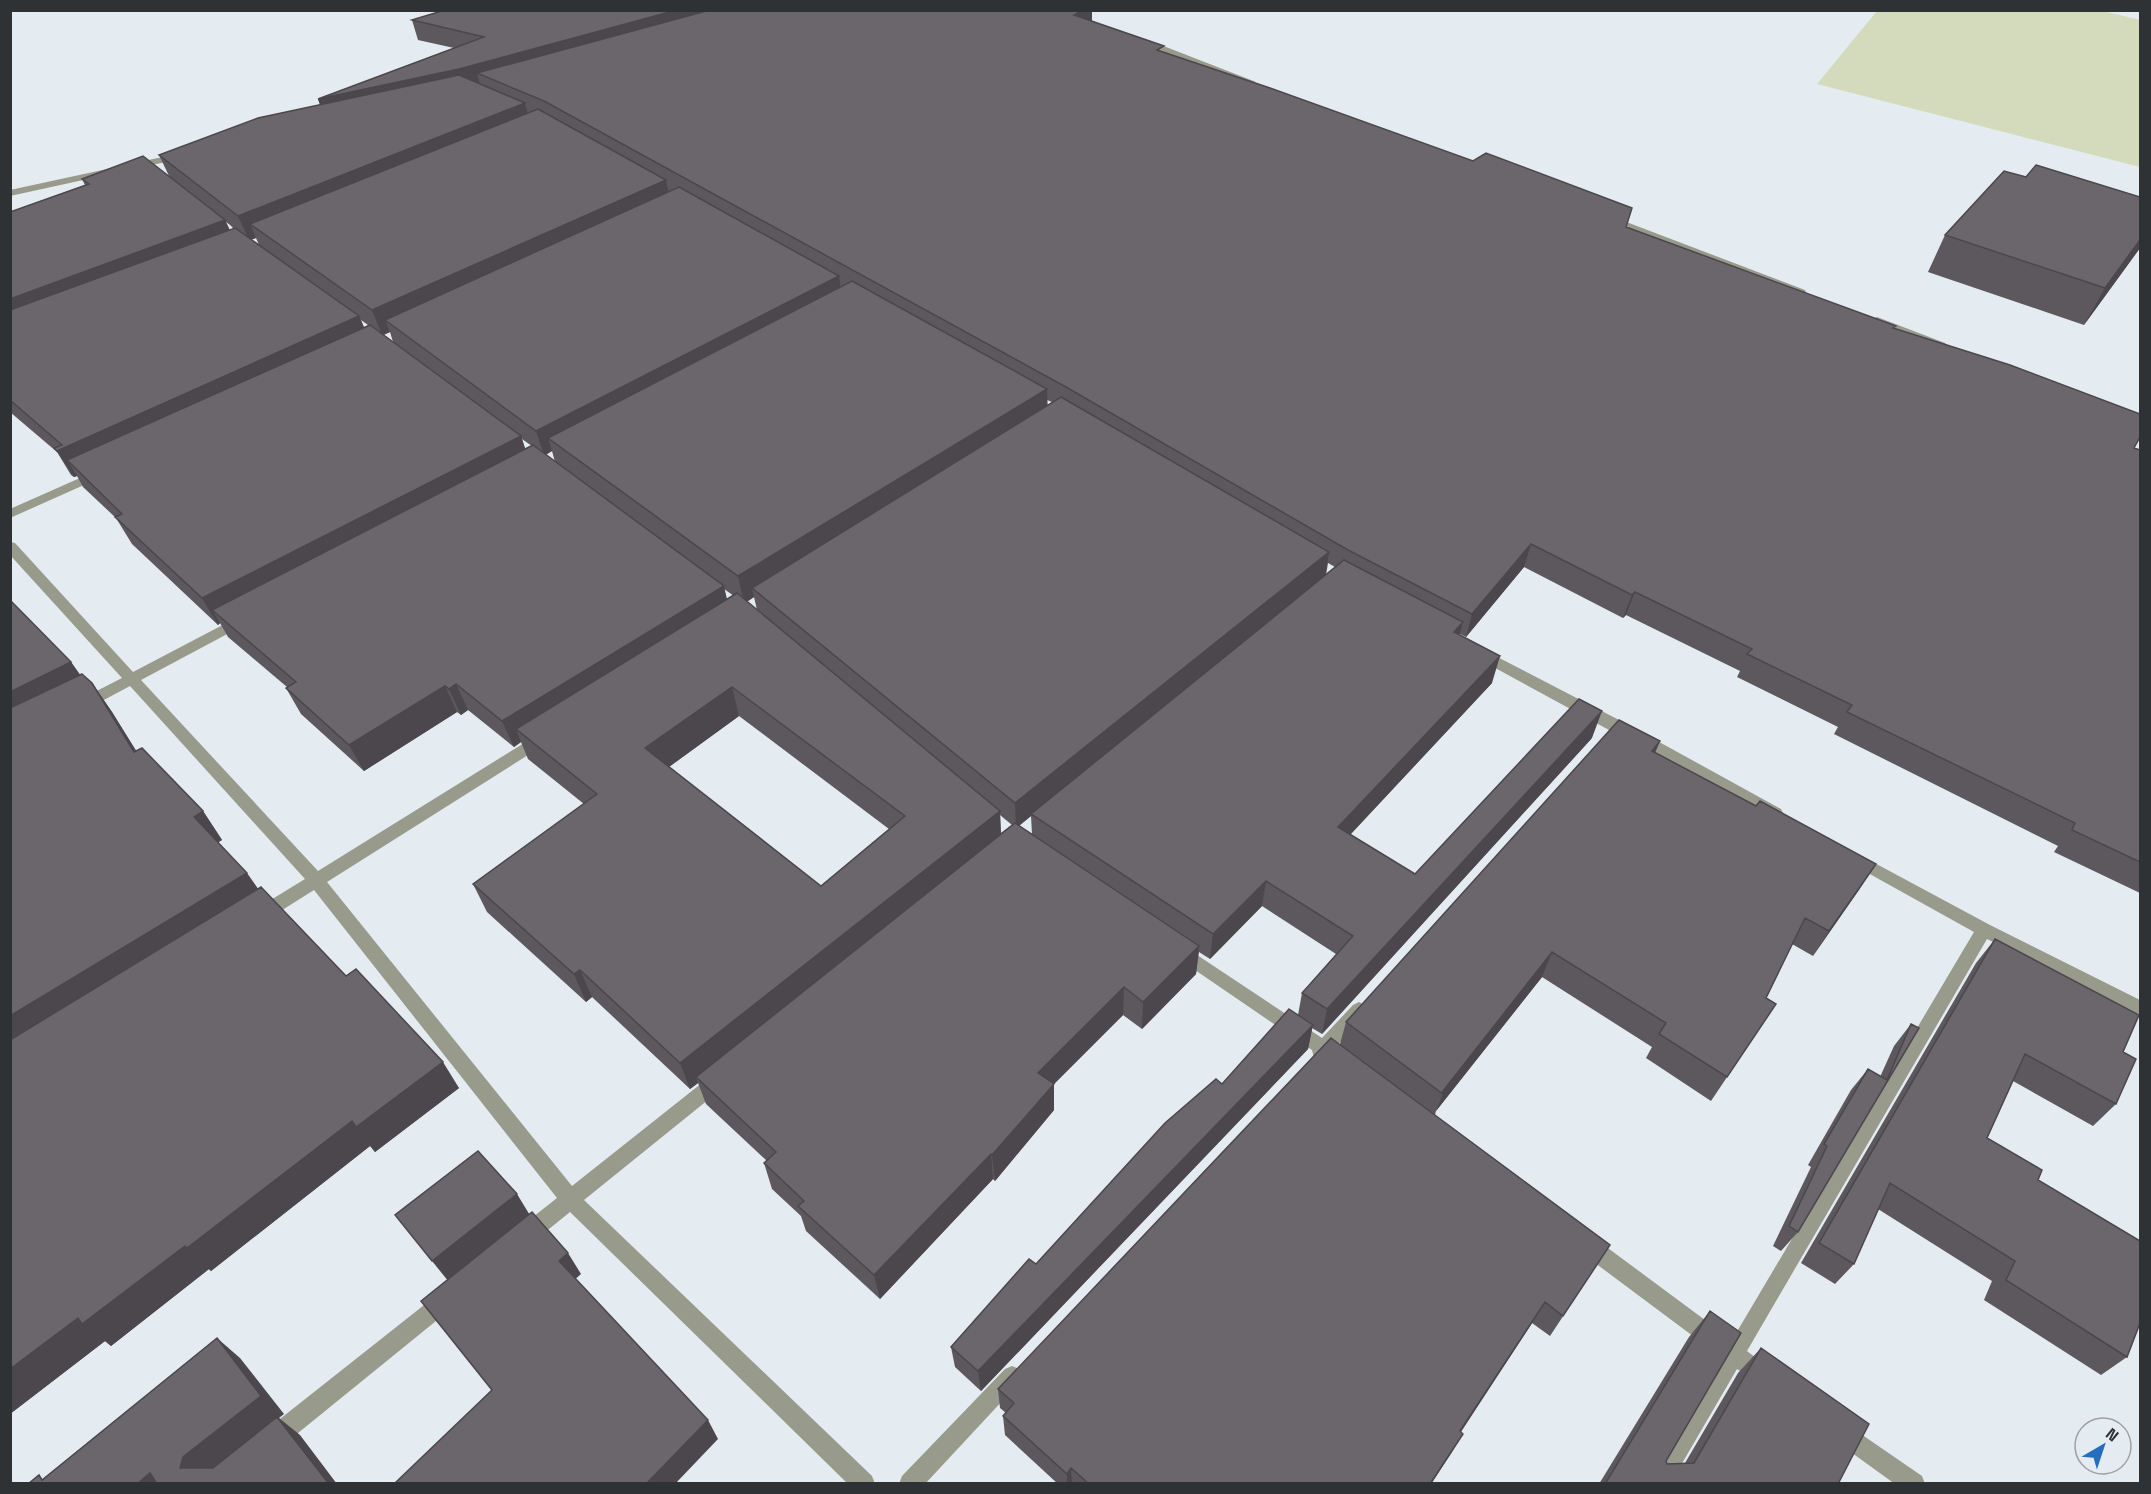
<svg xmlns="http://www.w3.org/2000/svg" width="2151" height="1494" font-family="'Space Grotesk',sans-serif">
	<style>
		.green { fill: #d4dbbd }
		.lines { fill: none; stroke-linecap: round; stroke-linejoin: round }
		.minor { fill: #989a8b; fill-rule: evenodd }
		.wall { fill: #5c585d; fill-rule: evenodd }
		.shaded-wall { fill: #4b474c }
		.building { fill: #6b666c; stroke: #4b474c; stroke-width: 1.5; fill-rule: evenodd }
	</style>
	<rect width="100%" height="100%" fill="#e4ebf1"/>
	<path class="green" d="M2099 10 2140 20V167L1817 84 1877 11Z"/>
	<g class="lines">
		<path class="minor" d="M1142 40H1148L1256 82 1249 84 1142 44Z
			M181 153 184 154V158L10 196V190Z
			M1608 215 1805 290 1806 292 1805 294H1797L1604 220 1603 218Z
			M1877 317 1945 343 1947 345 1945 347H1937L1873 322 1871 320Z
			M98 470 102 471 104 474 102 477 10 518V509Z
			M10 542 15 543 133 672 236 618H246L248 621 246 624 141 680 318 871 537 735H547L549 739 547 743 327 882 572 1186 712 1075 718 1073 724 1075 727 1081 724 1087 584 1200 872 1476 875 1484H848L570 1212 533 1242 526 1244 519 1242 516 1235 519 1228 557 1198 314 890 268 919 262 921 256 919 254 914 256 909 305 879 130 686 87 709H77L75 705 77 701 122 678 10 555Z
			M1480 648 1621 721 1781 809 1783 813 1781 817H1769L1475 657 1473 653 1475 649Z
			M1856 853 1990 925 2140 1000V1015L1987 939 1747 1351 1769 1368 1772 1375 1769 1382 1762 1385 1737 1369 1670 1484H1647L1721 1357 1579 1251 1576 1244 1579 1237 1586 1235 1593 1237 1732 1340 1974 932 1850 863 1848 859 1850 855Z
			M1182 945 1322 1038 1353 1005 1359 1002 1365 1005 1368 1010 1365 1015 1336 1047 1345 1053 1348 1059 1345 1065 1339 1067 1324 1058H1314L1312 1050 1176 957 1174 952 1176 947Z
			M445 1291 452 1294 455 1301 452 1308 282 1446 274 1449 266 1446 263 1438 266 1430 438 1294Z
			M1012 1366 1019 1369 1022 1376 1019 1383 925 1484H899L902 1476 1005 1369Z
			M1842 1421 1922 1476 1925 1484H1895L1834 1440 1831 1432 1834 1424Z"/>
	</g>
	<path class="wall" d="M412 20 1092 21 1163 52 1894 329 2140 450V893L2054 852 2058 846 1834 734 1838 727 1737 677 1740 671 1626 615 1623 618 1524 567 1466 637 1460 634V635L1492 683 1350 835 1415 874 1592 738 1322 1034 1312 1028 1308 1049 981 1391 955 1367 951 1347 1036 1264 1222 1084 1298 1015 1302 993 1336 954 1262 906 1210 959 1199 952 1196 974 1142 1029 1123 1015 1054 1084V1110L995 1181 993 1179 880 1299 806 1231 801 1216 772 1189 764 1163 767 1161 706 1104 698 1083 690 1089 592 997 586 1002 487 912 473 884 584 804 528 759 521 742 514 747 468 710 461 715 457 712 364 771 301 714 286 688 287 687 228 637 220 623 218 625 132 544 116 518 83 487 77 476 74 477 71 475 57 452 10 412V212L85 185 82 179 170 178 159 155 320 105 318 99 454 48 418 40ZM226 222 230 225 234 229 230 230ZM256 238 259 245 251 240ZM361 320 368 325 364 327ZM390 332 393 342 384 335ZM1047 400 1052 402 1047 405ZM522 439 529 444 532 446 525 449ZM552 451 555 462 546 455ZM1328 563 1335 567 1326 575ZM724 589 734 596 727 600ZM754 597 757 610 747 602ZM739 716 889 829 821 886 669 767ZM1000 815 1012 825 1001 833ZM1031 816 1032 834 1019 826Z
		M2026 177 2140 197V248L2084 325 1928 272 1945 235Z
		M10 600 71 662 80 675 92 683 112 712 136 751 203 811 222 840 218 842 258 889 459 1088 375 1152 370 1146 211 1271 209 1269 111 1346 105 1341 10 1414Z
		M1660 741 1655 753 1756 806 1876 864 1813 956 1792 944 1766 998 1776 1004 1711 1101 1646 1058 1652 1047 1542 977 1436 1111 1435 1115 1610 1245 1550 1336 1532 1323 1461 1432 1452 1452 1431 1484H1058L1005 1435 1003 1416 1006 1413 1000 1408 998 1389 1340 1044 1346 1022Z
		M1995 939 2123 1052 2116 1104 2093 1126 2013 1081 1987 1138 2038 1180 2127 1357 2101 1375 1984 1300 1992 1281 1878 1209 1854 1264 1835 1284 1801 1263 1976 963Z
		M1911 1024 1919 1028 1798 1232 1781 1251 1773 1246 1811 1167 1808 1165 1851 1090 1868 1069 1880 1077 1894 1046Z
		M1710 1311 1666 1461 1667 1464 1685 1463 1738 1373 1761 1348 1838 1484H1599L1689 1337Z"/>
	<path class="shaded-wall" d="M677 10H753L477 73 480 85 326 119 318 99Z
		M1083 10H1092V25L1074 15Z
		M525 103 531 126 250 224 256 238 249 240 238 216Z
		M666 180 671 204 385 320 390 332 382 335 372 310Z
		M225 220 236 245 10 330V299Z
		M2140 240V248L2084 325 2105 288Z
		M839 276 842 300 548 438 552 451 544 455 536 431Z
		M359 316 370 342 67 460 77 476 74 477 57 451Z
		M1047 389 1048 415 752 588 754 597 744 603 738 576Z
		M521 436 530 463 212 610 220 623 218 625 202 598Z
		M1531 544 1524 567 1466 637 1472 614Z
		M1329 552 1325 578 1031 814V816L1016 828 1015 803Z
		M724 586 730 613 516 729 521 742 514 747 502 721Z
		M1635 592 1626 615 1623 618 1632 595Z
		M1463 622 1456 649 1454 632Z
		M1500 656 1492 683 1332 854 1338 827Z
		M71 662 91 690 10 732V692Z
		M92 683 112 712 155 781 134 752Z
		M456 684 468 710 461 715 449 689Z
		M445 686 457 712 364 771 349 745Z
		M732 687 739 716 655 777 645 748Z
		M1602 711 1592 738 1322 1034 1327 1009Z
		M1660 741 1648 768 1652 751Z
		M203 811 222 840 214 845 194 817Z
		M1000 811 1001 840 696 1077 698 1083 690 1089 680 1063Z
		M1876 864 1859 890 1813 956 1829 931Z
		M247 873 266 900 10 1059V1016Z
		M1266 881 1262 906 1210 959 1213 934Z
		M1199 946 1196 974 1142 1029 1143 1002Z
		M1552 952 1542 977 1436 1111 1443 1094V1091Z
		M580 970 592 997 586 1002 574 974Z
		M1124 987 1123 1015 1054 1084V1110L995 1181 992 1155 1038 1073Z
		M1313 1025 1308 1049 981 1391 978 1371Z
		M443 1062 459 1088 375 1152 356 1127Z
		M352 1121 370 1146 211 1271 209 1269 111 1346 105 1341 10 1414V1369L78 1318 185 1246Z
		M991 1154 993 1179 880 1299 874 1275Z
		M517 1194 531 1217 449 1282 432 1261Z
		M568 1253 581 1274 572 1282 559 1261Z
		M1545 1302 1532 1323 1449 1449 1460 1431Z
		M217 1338 240 1358 284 1414 279 1418 300 1435 337 1484 209 1474 180 1468Z
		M708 1420 718 1439 675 1484H646Z
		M1463 1434 1431 1484H1430Z
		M1071 1468 1072 1484H1067V1474Z
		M150 1473 166 1484H137Z"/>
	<path class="building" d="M445 10H677L459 69 318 99 484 37 412 20Z
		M710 10H1083L1074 15 1164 46 1157 50 1270 88 1473 161 1486 153 1632 208 1626 227 1896 326 1893 328 2010 365 2140 414V437L2134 448 2140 450V862L2072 830 2075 823 1847 712 1852 705 1747 654 1752 649 1635 592 1632 595 1531 544 1472 614 1348 550 1066 387 544 101 477 73Z
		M459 75 525 103 238 216 159 155 258 118Z
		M538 109 666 180 372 310 250 224Z
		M143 156 225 220 10 299V212L89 184 82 179Z
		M2036 165 2140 197V240L2105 288 1945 235 2004 171 2026 177Z
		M679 187 839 276 536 431 385 320Z
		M235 228 359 316 57 451 54 448 62 445 10 400V310Z
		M852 281 1047 389 738 576 548 438Z
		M370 325 521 436 202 598 115 517 122 514 67 460Z
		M1061 397 1329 552 1015 803 752 588Z
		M533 445 724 586 502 721 456 684 449 689 445 686 349 745 286 688 296 682 212 610Z
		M1344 560 1463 622 1454 632 1500 656 1338 827 1415 874 1579 699 1602 711 1327 1009 1302 993 1353 936 1266 881 1213 934 1031 814Z
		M737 593 1000 811 680 1063 580 970 574 974 473 884 597 794 516 729ZM732 687 905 816 821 886 645 748Z
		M10 600 71 662 10 692Z
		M82 674 92 683 134 752 142 748 203 811 194 817 247 873 10 1016V708Z
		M1619 720 1660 741 1652 751 1756 806 1760 801 1876 864 1829 931 1805 918 1766 998 1776 1004 1727 1077 1659 1034 1666 1023 1552 952 1443 1091V1094L1346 1022Z
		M1015 823 1199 946 1143 1002 1124 987 1038 1073 1054 1084 992 1155 991 1154 874 1275 798 1206 804 1201 764 1163 776 1152 696 1077Z
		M261 887 346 976 356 969 443 1062 356 1127 352 1121 187 1248 185 1246 82 1324 78 1318 10 1369V1040Z
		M1995 939 2139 1015 2123 1052 2136 1059 2116 1104 2025 1054 1987 1138 2042 1170 2038 1180 2140 1241V1323L2127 1357 2006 1280 2015 1261 1890 1183 1854 1264 1819 1243Z
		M1289 1009 1313 1025 978 1371 951 1347 1029 1259 1036 1264 1165 1123 1216 1079 1222 1084Z
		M1911 1024 1919 1028 1798 1232 1789 1226 1827 1146 1824 1144 1868 1069 1887 1080Z
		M1331 1038 1610 1245 1563 1316 1545 1302 1460 1431 1463 1434 1430 1484H1089L1071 1468 1067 1474 1003 1416 1014 1403 998 1389Z
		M478 1151 517 1194 432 1261 395 1215Z
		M532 1212 568 1253 559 1261 708 1420 646 1484H394L492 1390 421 1301Z
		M1710 1311 1741 1333 1666 1461 1667 1464 1694 1463 1761 1348 1869 1424 1838 1484H1605Z
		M217 1338 261 1396 183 1457 180 1468H213L277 1417 329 1484H157L150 1473 137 1484H28L39 1475 42 1480Z"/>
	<rect width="2151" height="1494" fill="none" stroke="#2f3234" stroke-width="24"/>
	<g transform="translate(2103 1446) rotate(39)"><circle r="28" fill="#e4ebf1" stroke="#9ca1a5" stroke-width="1.5"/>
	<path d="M0-4.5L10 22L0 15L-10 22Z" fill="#276dbe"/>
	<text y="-9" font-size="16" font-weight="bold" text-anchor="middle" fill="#2f3234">N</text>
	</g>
</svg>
